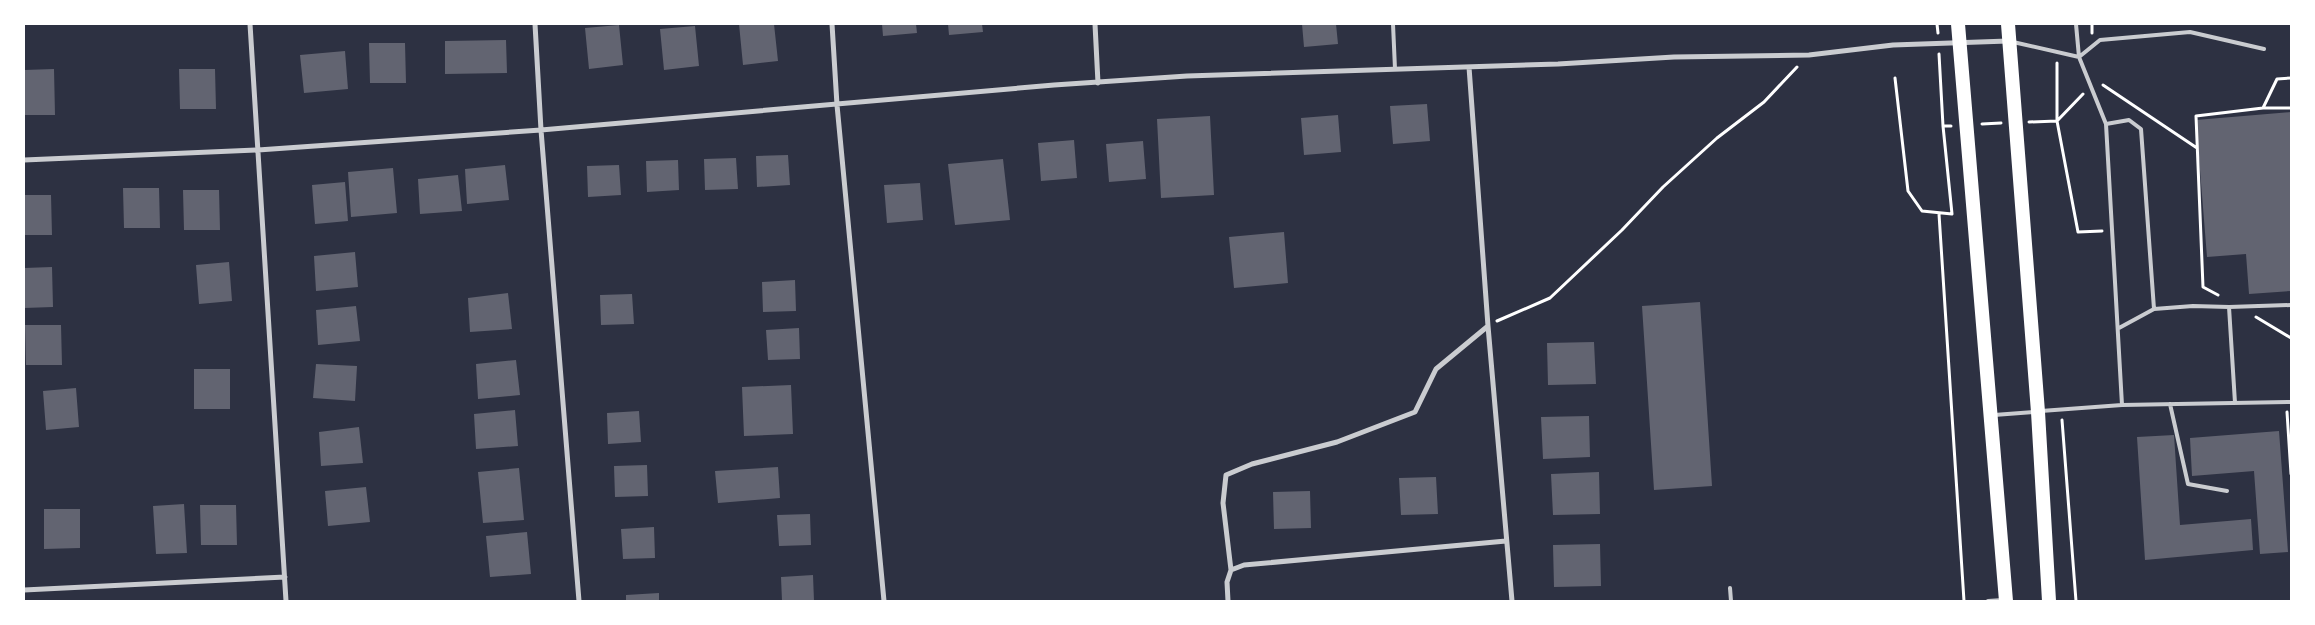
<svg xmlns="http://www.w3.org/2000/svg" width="2315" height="625" font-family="Overpass,sans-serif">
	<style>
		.building { fill: #626471 }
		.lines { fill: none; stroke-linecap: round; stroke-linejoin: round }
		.path { stroke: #fff; stroke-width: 3 }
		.service { stroke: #caccd0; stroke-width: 4 }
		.minor { stroke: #caccd0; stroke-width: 5 }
		.trunk { stroke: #fff; stroke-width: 14 }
	</style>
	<rect width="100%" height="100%" fill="#2d3142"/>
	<path class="building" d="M739 24H774L778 61 743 65Z
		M882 24H916L917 33 883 36Z
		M948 24H982L983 32 949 35Z
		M1302 24H1336L1338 44 1304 47Z
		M619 25 623 65 589 69 585 28Z
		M695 26 699 66 664 70 660 29Z
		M506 40 507 73 445 74V41Z
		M369 43H405L406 83H370Z
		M345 51 348 89 304 93 300 55Z
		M54 69 55 115H24V70Z
		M179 69H215L216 109H180Z
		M1427 104 1430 141 1393 144 1390 106Z
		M2291 112V291L2249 294 2246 254 2207 257 2196 120Z
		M1338 115 1341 152 1304 155 1301 118Z
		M1210 116 1214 195 1161 198 1157 119Z
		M1074 140 1077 178 1041 181 1038 143Z
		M1143 141 1146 179 1109 182 1106 144Z
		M788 155 790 185 757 187 756 156Z
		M736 158 738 189 705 190 704 159Z
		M1003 159 1010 220 955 225 948 164Z
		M678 160 679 190 647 192 646 161Z
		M505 165 509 200 467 204 465 169Z
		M619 165 621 195 588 197 587 166Z
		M393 168 397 213 351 217 348 172Z
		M458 175 462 211 420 214 418 179Z
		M345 182 348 221 315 224 312 185Z
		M920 183 923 220 887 223 884 185Z
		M123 188H159L160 228H124Z
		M183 190H219L220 230H184Z
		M24 195H51L52 235H24Z
		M1284 232 1288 283 1234 288 1229 237Z
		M355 252 358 287 316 291 314 256Z
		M229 262 232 301 199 304 196 265Z
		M52 267 53 307 24 308V268Z
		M795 280 796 311 763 312 762 282Z
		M508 293 512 329 470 332 468 298Z
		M632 294 634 324 601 325 600 295Z
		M1700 302 1712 486 1654 490 1642 306Z
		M356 306 360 341 318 345 316 310Z
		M25 325H61L62 365H26Z
		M799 328 800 359 768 360 766 330Z
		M1594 342 1596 384 1548 385 1547 343Z
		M516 360 520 395 478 399 476 364Z
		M316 364 357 366 355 401 313 398Z
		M194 369H230V409H194Z
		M791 385 793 434 744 436 742 387Z
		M76 388 79 427 46 430 43 391Z
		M515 410 518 446 476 449 474 414Z
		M639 411 641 442 608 444 607 413Z
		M1589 416 1590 457 1543 459 1541 417Z
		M359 427 363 463 321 466 319 432Z
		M2279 431 2288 552 2260 554 2254 471 2192 476 2190 438Z
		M2174 435 2180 525 2251 519 2253 550 2145 560 2137 437Z
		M647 465 648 496 615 497 614 466Z
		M778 467 780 498 718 503 715 471Z
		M519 468 524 520 483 523 478 472Z
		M1599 472 1600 514 1553 515 1551 474Z
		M1436 477 1438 514 1401 515 1399 478Z
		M366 487 370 522 328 526 325 491Z
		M1310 491 1311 528 1274 529 1273 492Z
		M184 504 187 553 156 554 153 506Z
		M200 505H236L237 545H201Z
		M44 509H80V548L44 549Z
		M810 514 811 545 779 546 777 515Z
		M654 527 655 558 623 559 621 529Z
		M527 532 531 574 490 577 486 536Z
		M1600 544 1601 586 1554 587 1553 545Z
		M813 575 814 601H782L781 577Z
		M659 593V601H626V595Z"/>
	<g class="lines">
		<path class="path" d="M1937 24 1938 33
			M2092 24V33
			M1939 54 1943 126
			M1895 78 1908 191 1922 211 1952 214 1943 126H1951
			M2103 85 2197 148
			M2083 94 2057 121 2078 232 2102 231
			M2263 108 2277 79 2291 78
			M2029 122 2057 121V63
			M1982 124 2001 123
			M1939 214 1964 601
			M2218 295 2203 287 2196 116 2263 108H2291
			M2256 317 2291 338
			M1497 321 1550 298 1622 230 1663 187 1717 138 1764 102 1797 67
			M2287 412 2291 474
			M2062 420 2076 601"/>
		<path class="service" d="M1393 24 1395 69
			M2076 24 2079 57 2106 124 2122 405
			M2013 42 2079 57 2100 40 2190 32 2264 49
			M2106 124 2129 120 2141 129 2154 309
			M2229 307 2291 305
			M2119 328 2154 309 2193 306 2229 307 2235 403
			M2170 404 2188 484 2227 491
			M2041 411 2122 405 2291 402
			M1994 415 2034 412
			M1730 588 1731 601
			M1988 601 2003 600"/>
		<path class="minor" d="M250 24 286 601
			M535 24 541 130 579 601
			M832 24 837 105 884 601
			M1095 24 1098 83
			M24 160 258 150 541 130 1054 85 1187 76 1558 64 1674 57 1809 55 1893 45 2008 41
			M1488 326 1512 601
			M1231 570 1244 565 1506 541
			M24 590 285 577
			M1228 601 1227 582 1231 570 1223 503 1226 475 1252 464 1337 442 1415 412 1436 369 1488 326 1469 67"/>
		<path class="trunk" d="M1958 24 2006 601
			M2008 24 2038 412 2049 601"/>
	</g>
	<rect width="2315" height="625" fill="none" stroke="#ffffff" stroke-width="50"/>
</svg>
